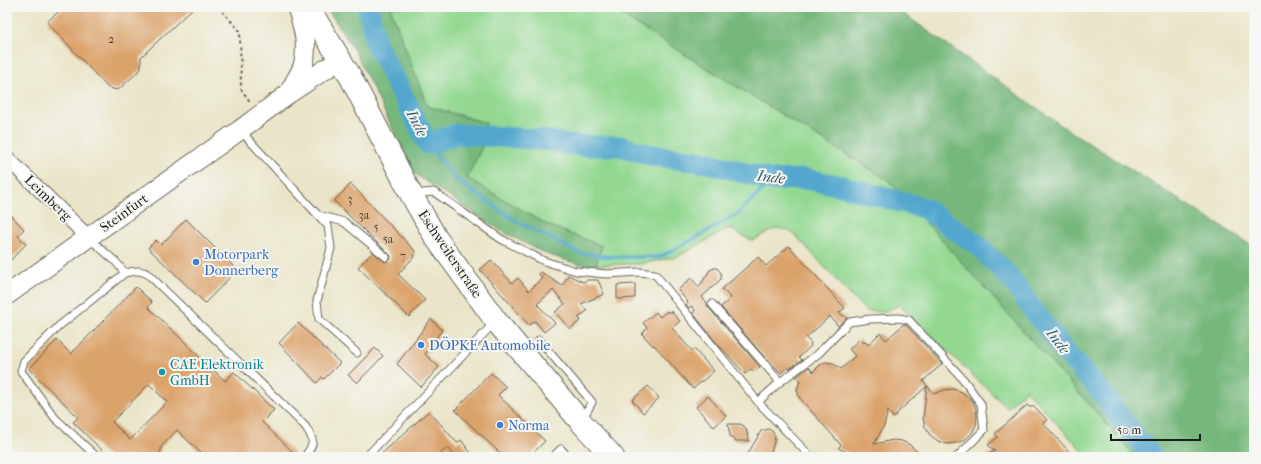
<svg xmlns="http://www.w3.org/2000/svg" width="1261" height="464" font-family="'IM FELL French Canon',serif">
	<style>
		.green { fill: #93d891; stroke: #587a56 }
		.forest { fill: #76b87b; stroke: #496a4c }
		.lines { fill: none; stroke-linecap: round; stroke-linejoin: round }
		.stream { stroke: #52a7ce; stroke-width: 3.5 }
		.river { stroke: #52a7ce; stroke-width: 21 }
		.building { fill: #dba36c; fill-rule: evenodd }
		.lane-casing { stroke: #646258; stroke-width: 9 }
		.street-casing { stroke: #646258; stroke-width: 16 }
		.secondary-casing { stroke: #646258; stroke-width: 21 }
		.primary-casing { stroke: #646258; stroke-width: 24 }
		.path { stroke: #646258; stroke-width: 2; stroke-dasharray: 3 3; stroke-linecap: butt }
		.lane { stroke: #fff; stroke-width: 7 }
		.street { stroke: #fff; stroke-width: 14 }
		.secondary { stroke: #fff; stroke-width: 19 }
		.primary { stroke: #fff; stroke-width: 22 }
		.shop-dot { fill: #3f7fe0; stroke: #f6f6f2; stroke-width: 1.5 }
		.culture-dot { fill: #0f9aa8; stroke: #f6f6f2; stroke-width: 1.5 }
		.labels { text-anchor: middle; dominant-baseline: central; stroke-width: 4; stroke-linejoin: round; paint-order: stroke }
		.number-label { font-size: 12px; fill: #4c3e30 }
		.street-label { font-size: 14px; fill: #1c1c1c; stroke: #f6f6f2 }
		.shop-label { font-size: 14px; fill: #366cbe; stroke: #f6f6f2; text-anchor: start }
		.culture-label { font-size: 14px; fill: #0d838f; stroke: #f6f6f2; text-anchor: start }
		.water-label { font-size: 15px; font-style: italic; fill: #345b6c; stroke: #f6f6f2 }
	</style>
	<rect width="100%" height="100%" fill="#f6f6f2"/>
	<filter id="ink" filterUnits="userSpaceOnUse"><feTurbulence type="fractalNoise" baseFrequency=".025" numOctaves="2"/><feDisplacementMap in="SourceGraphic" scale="8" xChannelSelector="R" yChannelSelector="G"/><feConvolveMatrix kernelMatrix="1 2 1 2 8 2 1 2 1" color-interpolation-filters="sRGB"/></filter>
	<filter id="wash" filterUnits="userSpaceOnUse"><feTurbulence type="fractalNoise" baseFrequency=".012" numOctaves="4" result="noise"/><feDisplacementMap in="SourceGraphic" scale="16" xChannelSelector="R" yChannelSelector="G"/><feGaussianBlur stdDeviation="0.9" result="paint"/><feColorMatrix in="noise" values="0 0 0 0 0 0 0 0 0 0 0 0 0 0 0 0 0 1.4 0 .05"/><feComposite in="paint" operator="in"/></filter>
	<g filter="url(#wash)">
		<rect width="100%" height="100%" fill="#eae5c8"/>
		<path class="green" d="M390 7H608L888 180 1136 457H1088L1026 390 1007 408 899 305 883 312 866 311 851 296 797 237C779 220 769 233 752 241L729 228 677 257 640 264 596 265 602 246 547 225 466 178 482 147 486 123 427 106Z"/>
		<path class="forest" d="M326 7H390L427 106 486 123 482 147 467 178 547 225 602 246 596 265 578 264 546 254 503 232 415 174 354 50Z
			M608 7H894L1062 126 1254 247V457H1136L888 180Z"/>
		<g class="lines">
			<path class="stream" d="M428 144 440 160 459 182 516 221 579 253 611 257H659L672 251 738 214 772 180"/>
			<path class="river" d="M368 7 376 44 428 144 456 134 530 139 552 141 562 144 593 146H620L651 155 708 163 772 180 805 179 842 186 924 208 979 246 1012 280 1035 313 1072 360 1093 382 1135 436 1153 457"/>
		</g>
		<g id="blocks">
			<path class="building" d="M64 7H194L141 57V69L118 90 108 88 47 22Z
				M351 184 415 251 414 257 398 274 425 300 409 317 358 267 373 252 385 262 390 260 391 256 334 201Z
				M7 212 24 229 18 236 26 244 7 264Z
				M186 219 237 270 205 303 148 248 156 240 161 245Z
				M789 246 845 308 839 313 847 318 838 326 830 316 806 338 811 343 810 344 811 346 799 357 802 360 789 369 788 367 781 373 769 360 768 361 721 307 731 298 722 289 758 257 766 266Z
				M491 260 512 283 518 278 529 291 542 278 539 274 541 272 562 286 568 275 583 282 587 280H598L604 294 581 304 587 311 578 318 581 320 570 329 555 312 565 304 553 290 537 304 555 323 544 332 535 321 529 325 480 270Z
				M714 268H717L721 273V279L702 297 707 303 708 307 760 367 754 372 751 369 745 374 714 340 693 313 695 310 692 306 689 308 686 305 688 302 678 290 691 278 699 287 710 270Z
				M635 284V298L617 299V285Z
				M136 287 152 302 148 307 225 381 234 372 274 410 262 422 298 457H205L177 430 161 447V451L155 457H109L73 422 78 417 29 369 57 340 71 354ZM149 384 167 402 130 440 112 422Z
				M667 311 668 313 671 311 680 321 672 328 692 351 694 349 714 371 693 389 654 345 653 346 642 334 647 328 643 323 656 312 660 317Z
				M431 319 442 330 425 354 439 367 421 387 397 364Z
				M298 323 340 363 324 379 322 377 317 383 279 343Z
				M904 324 906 325 942 364 923 381 934 394 944 390 953 389 962 392 970 398 975 406 977 415 976 425 972 433 965 440 956 443 947 444 938 441 930 435 925 427 923 418 927 386 899 411 894 418 888 411 884 426 874 444 893 440 902 441 910 445 923 457H851V454L838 448 841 445 799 397 797 389 800 381 796 377 809 367 813 372 820 365 825 362 833 363 841 369 855 356 849 349 860 339 864 343 865 342 868 345 880 333 886 340Z
				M375 348 383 356 357 383 348 375Z
				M491 373 506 387 498 395 545 441 529 457H504L455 410Z
				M648 386 659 398 643 413 632 400Z
				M708 396 726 416 714 427 696 407Z
				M1027 405 1029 407H1035L1047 420 1043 423 1074 457H982L995 451 988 445 998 437 995 434Z
				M429 411 457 443 461 440 474 457H455L448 447 437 457H378Z
				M728 424H740L744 426 746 429 749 441H736L733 439 730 436Z
				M769 429 773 432 775 437 770 457H746L761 431Z"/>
		</g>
	</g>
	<g filter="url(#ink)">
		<use href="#blocks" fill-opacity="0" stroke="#646258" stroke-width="1"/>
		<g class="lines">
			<defs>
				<path id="lane" d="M240 130 328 226 331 248 317 301 319 319 357 353
					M413 194 434 192 501 239 544 261 576 271 606 274 640 272 655 274 758 402 780 382 818 354 849 322 871 319 899 318 909 320 963 379 981 404 984 430 957 457
					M318 215 344 222 386 257
					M89 238 116 262 125 273 59 326 24 361 21 371 55 418 97 457
					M125 273C134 271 141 269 149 275L305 426C315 440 315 444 304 457
					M712 304 780 382
					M539 340 592 402 582 420
					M758 402 811 457
					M366 457 494 323
					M553 457 561 449 568 457"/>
				<path id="street" d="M7 158 89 238"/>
				<path id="secondary" d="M290 91C294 83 300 74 303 66 309 46 303 26 297 7
					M7 295 240 130 288 94 341 59"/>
				<path id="primary" d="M308 7 349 74 411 194 436 238 496 321 581 422 613 457"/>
			</defs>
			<use href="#lane" class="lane-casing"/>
			<use href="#street" class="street-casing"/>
			<use href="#secondary" class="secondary-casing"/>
			<use href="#primary" class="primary-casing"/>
			<path class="path" d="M218 7 240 31 241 89 251 103"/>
			<use href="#lane" class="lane"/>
			<use href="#street" class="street"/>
			<use href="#secondary" class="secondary"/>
			<use href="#primary" class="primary"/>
		</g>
	</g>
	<g class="shop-dot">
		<circle cx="196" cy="262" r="4"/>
		<circle cx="421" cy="345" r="4"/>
		<circle cx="500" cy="425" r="4"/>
	</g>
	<circle class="culture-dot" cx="162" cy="372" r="4"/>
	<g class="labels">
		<g class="number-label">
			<text x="111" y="39">2</text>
			<text x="350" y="199">3</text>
			<text x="364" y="215">3a</text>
			<text x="376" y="227">5</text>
			<text x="388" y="239">5a</text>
			<text x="403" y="256">7</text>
		</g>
		<g class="street-label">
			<text transform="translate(48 198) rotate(44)">Leimberg</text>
			<text transform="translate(124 213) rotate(-36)">Steinfurt</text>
			<text transform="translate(450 254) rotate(56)">Eschweilerstraße</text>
		</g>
		<g class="shop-label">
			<text x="204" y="254">Motorpark<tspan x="204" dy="16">Donnerberg</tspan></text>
			<text x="429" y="345">DÖPKE Automobile</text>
			<text x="508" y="425">Norma</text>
		</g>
		<g class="culture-label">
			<text x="170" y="364">CAE Elektronik<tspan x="170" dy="16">GmbH</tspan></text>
		</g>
		<g class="water-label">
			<text transform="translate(417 123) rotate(63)">Inde</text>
			<text transform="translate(771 177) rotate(7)">Inde</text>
			<text transform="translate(1058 341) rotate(53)">Inde</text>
		</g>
	</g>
	<rect width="1261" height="464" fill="none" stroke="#f6f6f2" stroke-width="24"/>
	<path d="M1111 434v6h89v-6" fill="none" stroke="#1c1c1c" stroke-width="2"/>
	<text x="1117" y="434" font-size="12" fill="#1c1c1c" stroke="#f6f6f2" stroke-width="3" paint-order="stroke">50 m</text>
</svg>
